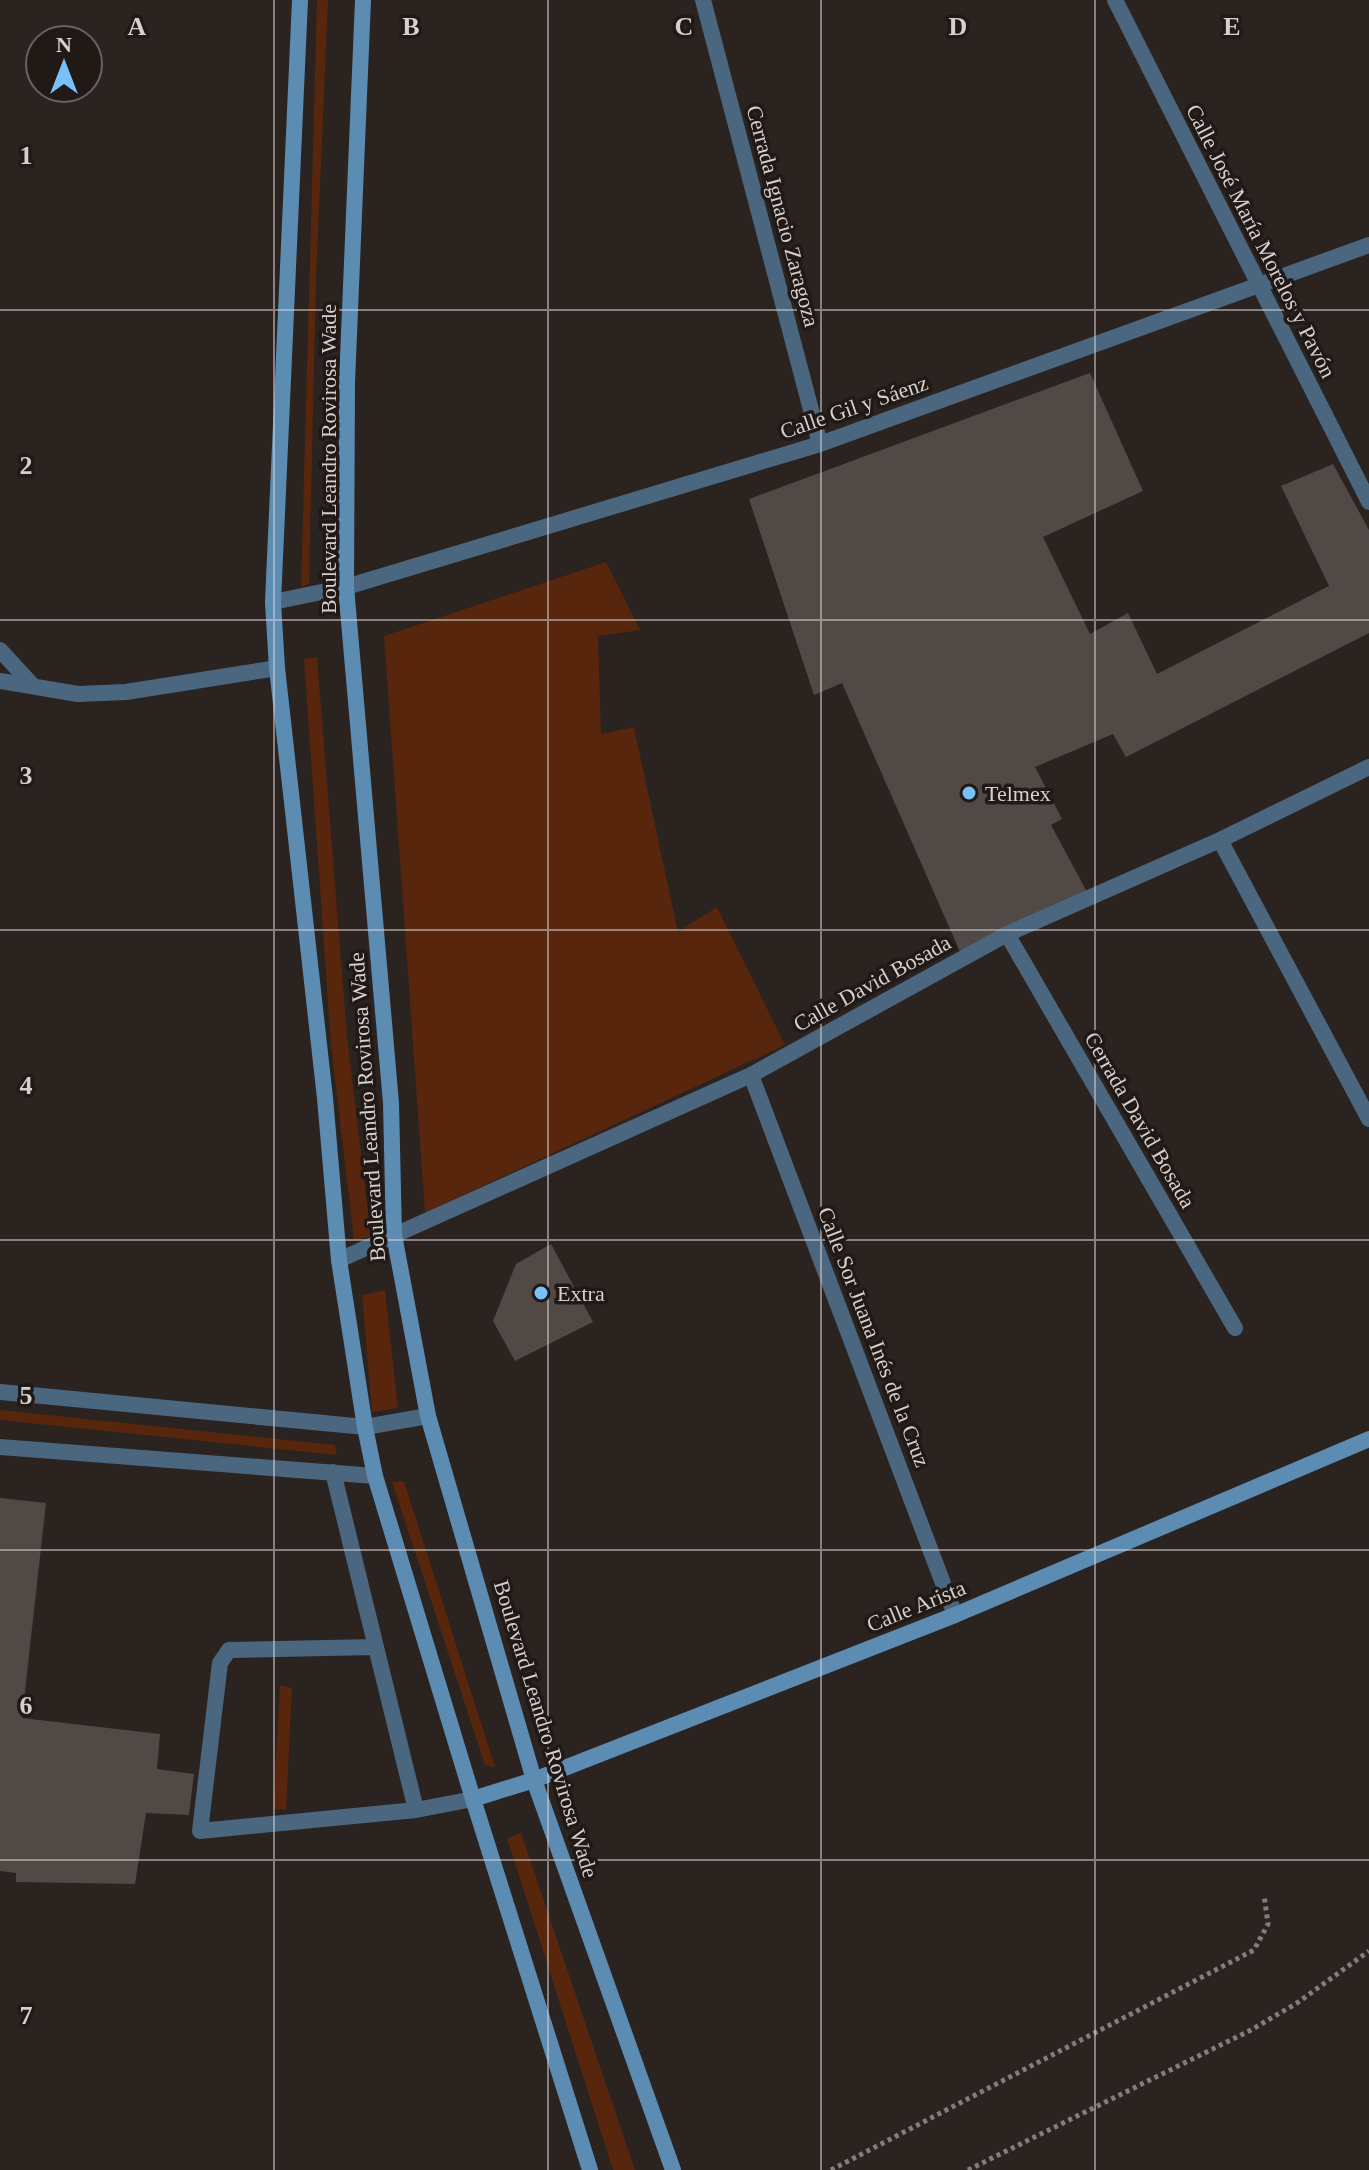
<svg xmlns="http://www.w3.org/2000/svg" width="1369" height="2170" font-family="'Times New Roman',serif">
	<style>
		.green { fill: #57260d }
		.building { fill: #514946 }
		.lines { fill: none; stroke-linecap: round; stroke-linejoin: round }
		.path { stroke: #837d7b; stroke-width: 5; stroke-dasharray: 4 4; stroke-linecap: butt }
		.lane { stroke: #4a677f; stroke-width: 16 }
		.street { stroke: #4a677f; stroke-width: 16 }
		.secondary { stroke: #5d8cb3; stroke-width: 16 }
		.grid { fill: none; stroke: #d5d0ce; stroke-width: 2; stroke-opacity: 0.55 }
		.poi-dot { fill: #79bff8; stroke: #201916; stroke-width: 3 }
		.labels { text-anchor: middle; dominant-baseline: central; stroke-width: 7; stroke-linejoin: round; paint-order: stroke }
		.street-label { font-size: 22px; fill: #d5d0ce; stroke: #201916 }
		.poi-label { font-size: 22px; fill: #d5d0ce; stroke: #201916; text-anchor: start }
		.grid-label { font-size: 26px; text-anchor: middle; font-weight: bold; fill: #d5d0ce; stroke: #201916; stroke-width: 7; stroke-linejoin: round; paint-order: stroke }
	</style>
	<rect width="100%" height="100%" fill="#2a2320"/>
	<path class="green" d="M317 0H328L316 280 309 583 301 588Z
		M606 562 640 630 598 636 601 734 634 727 678 932 717 907 785 1045 425 1213 384 636Z
		M317 657 347 1036 371 1237 354 1240 331 1045 304 659Z
		M385 1290 398 1408 372 1412 362 1295Z
		M0 1410 335 1445 337 1455 0 1420Z
		M404 1481 495 1767 485 1765 392 1482Z
		M280 1685 292 1688 286 1810 273 1809Z
		M521 1833 635 2170H613L507 1838Z"/>
	<path class="building" d="M1090 373 1143 491 1043 537 1090 634 1128 613 1157 674 1329 586 1281 486 1333 464 1369 530V633L1126 757 1113 734 1035 767 1062 819 1051 825 1087 892 961 954 842 683 814 695 749 499Z
		M551 1244 593 1322 515 1361 493 1321 516 1264Z
		M0 1498 46 1503 22 1718 160 1734 157 1769 194 1774 189 1815 146 1813 135 1884 16 1882V1873L0 1871Z"/>
	<g class="lines">
		<path class="path" d="M831 2170 1254 1950 1268 1924 1264 1895
			M968 2170 1251 2030 1297 2003 1369 1951"/>
		<path class="lane" d="M0 650 33 686
			M0 681 78 694 126 692 277 668
			M0 1392 365 1427 428 1416
			M0 1447 375 1476
			M333 1472 416 1810 473 1799
			M376 1647 229 1650 220 1663 200 1831 416 1810"/>
		<path class="street" d="M703 0 820 444
			M1115 0 1369 502
			M273 602 346 587 820 444 1369 245
			M1220 840 1369 1119
			M1007 934 1235 1328
			M751 1075 955 1615
			M339 1260 751 1075 1007 934 1220 840 1369 767"/>
		<path class="secondary" d="M300 0 273 602 277 668 325 1098 339 1260 365 1427 375 1476 473 1799 590 2170
			M363 0 347 382 346 587 391 1103 394 1235 428 1416 534 1780 673 2170
			M473 1799 534 1780 955 1615 1369 1439"/>
	</g>
	<path class="grid" d="M274 0V2170M548 0V2170M821 0V2170M1095 0V2170M0 310H1369M0 620H1369M0 930H1369M0 1240H1369M0 1550H1369M0 1860H1369"/>
	<g class="poi-dot">
		<circle cx="969" cy="793" r="8"/>
		<circle cx="541" cy="1293" r="8"/>
	</g>
	<g class="labels">
		<g class="street-label">
			<text transform="translate(783 216) rotate(75)">Cerrada Ignacio Zaragoza</text>
			<text transform="translate(1261 241) rotate(63)">Calle José María Morelos y Pavón</text>
			<text transform="translate(854 407) rotate(-19)">Calle Gil y Sáenz</text>
			<text transform="translate(328 459) rotate(-90)">Boulevard Leandro Rovirosa Wade</text>
			<text transform="translate(872 983) rotate(-29)">Calle David Bosada</text>
			<text transform="translate(367 1107) rotate(-94)">Boulevard Leandro Rovirosa Wade</text>
			<text transform="translate(1140 1120) rotate(60)">Cerrada David Bosada</text>
			<text transform="translate(874 1337) rotate(69)">Calle Sor Juana Inés de la Cruz</text>
			<text transform="translate(916 1606) rotate(-22)">Calle Arista</text>
			<text transform="translate(546 1729) rotate(73)">Boulevard Leandro Rovirosa Wade</text>
		</g>
		<g class="poi-label">
			<text x="985" y="793">Telmex</text>
			<text x="557" y="1293">Extra</text>
		</g>
	</g>
	<g class="grid-label">
		<text x="137" y="35">A</text>
		<text x="411" y="35">B</text>
		<text x="684" y="35">C</text>
		<text x="958" y="35">D</text>
		<text x="1232" y="35">E</text>
		<text x="26" y="164">1</text>
		<text x="26" y="474">2</text>
		<text x="26" y="784">3</text>
		<text x="26" y="1094">4</text>
		<text x="26" y="1404">5</text>
		<text x="26" y="1714">6</text>
		<text x="26" y="2024">7</text>
	</g>
	<g transform="translate(64 64)"><circle r="38" fill="#201916" stroke="#686260" stroke-width="2"/>
	<path d="M0-6L14 30L0 20L-14 30Z" fill="#79bff8"/>
	<text y="-12" font-size="22" font-weight="bold" text-anchor="middle" fill="#d5d0ce">N</text>
	</g>
</svg>
